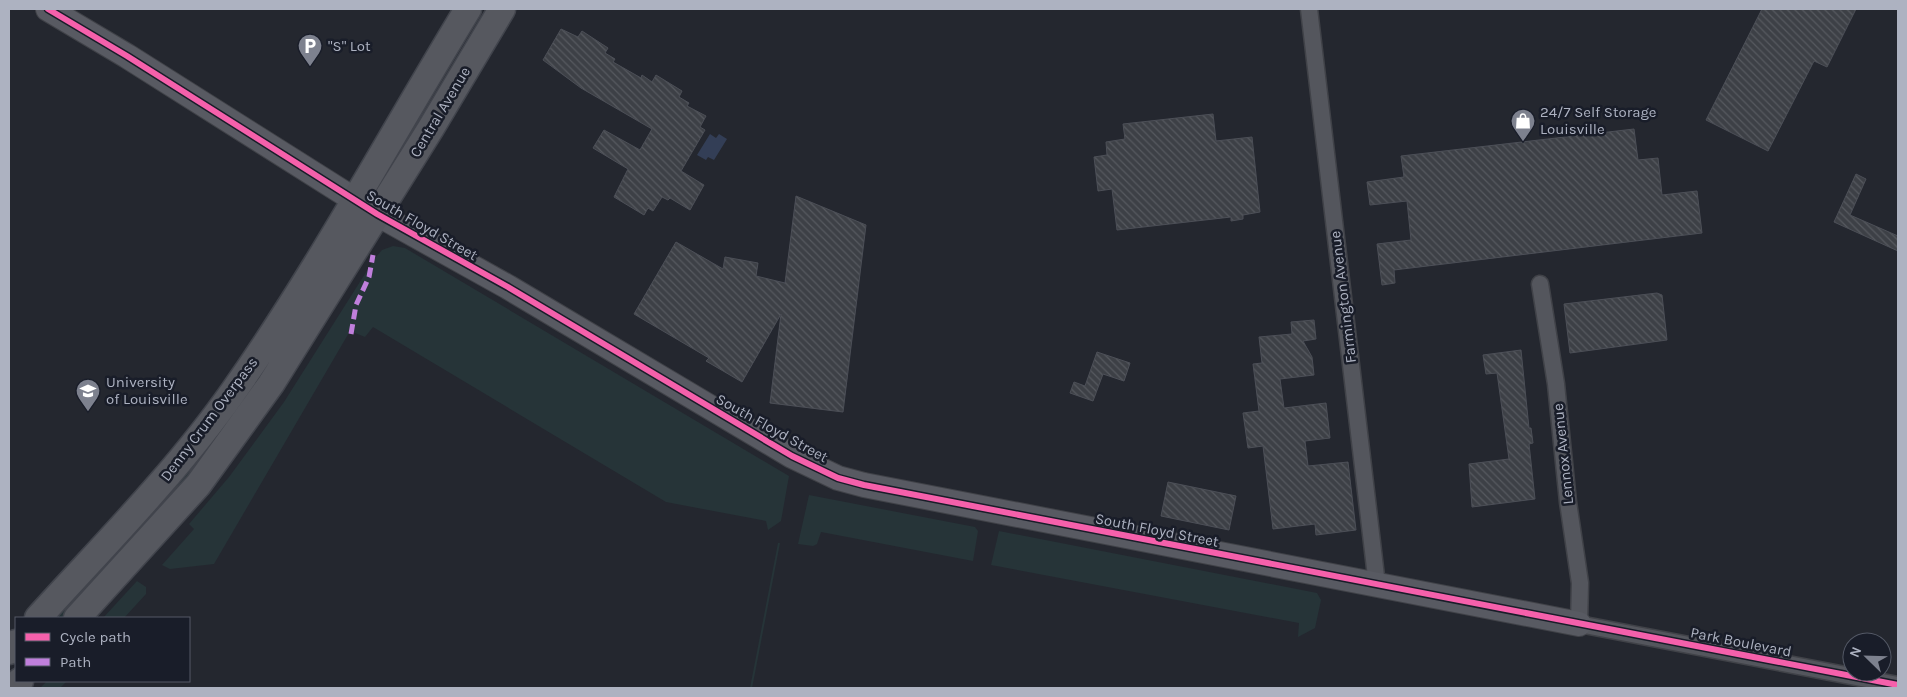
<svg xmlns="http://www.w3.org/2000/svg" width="1907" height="697" font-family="Karla,sans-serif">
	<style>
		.grass { fill: #263438 }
		.water { fill: #333e56 }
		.building { fill: url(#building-back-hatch); stroke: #4c4f57 }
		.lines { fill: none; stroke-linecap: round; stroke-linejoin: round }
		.street-casing { stroke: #404248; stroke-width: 19 }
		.secondary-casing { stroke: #404248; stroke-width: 26 }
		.primary-casing { stroke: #41444c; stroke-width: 29 }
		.street { stroke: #54565d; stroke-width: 16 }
		.secondary { stroke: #585a62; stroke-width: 24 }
		.primary { stroke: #56585f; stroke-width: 26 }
		.quiet { stroke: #c07fdc; stroke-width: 5; stroke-dasharray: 10 5; stroke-linecap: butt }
		.cycleway-casing { stroke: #191d29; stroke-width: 9 }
		.cycleway { stroke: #f560ab; stroke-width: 6 }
		.labels { text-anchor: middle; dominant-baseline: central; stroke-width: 5; stroke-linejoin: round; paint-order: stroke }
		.poi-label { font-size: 15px; fill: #adb2c1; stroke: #191d29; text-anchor: start }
		.street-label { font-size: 15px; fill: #adb2c1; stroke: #191d29 }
	</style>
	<defs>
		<pattern id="building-back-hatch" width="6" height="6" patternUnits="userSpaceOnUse" patternTransform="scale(1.25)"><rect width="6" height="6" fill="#3d4046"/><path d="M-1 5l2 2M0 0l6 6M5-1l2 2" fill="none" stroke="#56595f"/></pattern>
	</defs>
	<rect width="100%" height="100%" fill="#24272f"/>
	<path class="grass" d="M393 246 405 248 789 476 781 521 768 530 766 521 666 502 373 327 365 337 350 331 214 564 170 569 162 565 194 529 189 524 229 477 284 402 375 258 382 250Z
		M223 424 229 429 65 618H53Z
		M809 495 975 527 978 531 973 561 821 532 817 544 813 546 798 544Z
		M999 531 1317 593 1321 600 1315 628 1298 637 1299 623 991 565Z
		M778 543H780L754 678 752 688H750Z
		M137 581 146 587V594L124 618H103Z
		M47 681H67L60 688H40Z"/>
	<path class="water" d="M710 134 716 138 719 134 727 139 714 160 708 157 706 160 697 155Z"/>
	<path class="building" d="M1762 9H1856L1827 67 1814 61 1768 151 1706 120Z
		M561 29 578 37 582 31 608 48 605 53 615 59 613 62 641 78 642 75 652 82 656 75 682 91 679 97 689 103 687 106 706 116 700 127 705 130 681 171 704 185 690 210 670 198 668 200 662 197 653 211 648 208 644 215 614 197 628 169 593 148 604 130 640 150 652 129 581 88 543 60Z
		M1213 114 1216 141 1252 137 1260 212 1243 215V219L1231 221V217L1117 230 1112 189 1098 191 1094 157 1107 155 1106 142 1125 139 1123 124Z
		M1634 129 1638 160 1658 158 1662 195 1697 191 1702 233 1394 270 1395 283 1382 285 1377 244 1411 240 1407 201 1370 205 1367 182 1404 177 1401 156Z
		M1856 174 1866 179 1850 215 1898 236V251L1834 222Z
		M796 196 866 225 843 412 770 403 781 314 742 382 706 361 709 358 634 314 676 242 723 269 725 257 758 263 756 276 785 283Z
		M1657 293 1662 295 1667 340 1570 353 1564 304Z
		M1314 320 1316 339 1303 341 1312 357 1314 375 1280 379 1284 408 1326 403 1330 438 1305 441 1308 466 1348 462 1356 530 1316 535 1315 524 1273 529 1263 446 1248 448 1243 413 1259 411 1253 364 1262 363 1259 337 1292 334 1291 322Z
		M1521 350 1529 428H1531L1533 443 1529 444 1535 499 1472 507 1469 464 1509 459 1497 373 1486 374 1483 355Z
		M1097 352 1130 363 1124 381 1103 374 1093 401 1070 393 1074 382 1085 386Z
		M1168 482 1236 496 1229 530 1161 516Z"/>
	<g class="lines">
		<defs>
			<path id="street" d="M1309 9 1377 585
				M1540 284 1556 384 1568 502 1580 583 1579 624 1898 685"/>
			<path id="secondary" d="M48 9 127 56 377 214 508 287 792 456 838 478 864 485 1579 624"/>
			<path id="primary" d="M38 618C105 544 176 473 233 392 319 270 390 137 468 9
				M77 618 198 485 271 384 431 128 502 9
				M9 651 16 643
				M13 688 20 681"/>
		</defs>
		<use href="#street" class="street-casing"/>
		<use href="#secondary" class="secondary-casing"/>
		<use href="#primary" class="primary-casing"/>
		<use href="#street" class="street"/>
		<use href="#secondary" class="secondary"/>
		<use href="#primary" class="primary"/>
		<path class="quiet" d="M351 334 356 305 369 277 373 255"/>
		<defs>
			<path id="cycleway" d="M48 9 127 56 377 214 508 287 792 456 838 478 864 485 1898 685"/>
		</defs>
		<use href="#cycleway" class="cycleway-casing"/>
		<use href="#cycleway" class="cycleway"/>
	</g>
	<defs>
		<symbol id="parking-pin" viewBox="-11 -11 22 30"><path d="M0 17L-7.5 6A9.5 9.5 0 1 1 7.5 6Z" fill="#7d818e" stroke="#191d29"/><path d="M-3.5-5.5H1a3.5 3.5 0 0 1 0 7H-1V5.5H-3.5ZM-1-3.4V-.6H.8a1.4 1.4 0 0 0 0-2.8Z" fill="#fff"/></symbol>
		<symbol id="shop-pin" viewBox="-11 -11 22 30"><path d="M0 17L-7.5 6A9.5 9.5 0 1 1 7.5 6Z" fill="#7d818e" stroke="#191d29"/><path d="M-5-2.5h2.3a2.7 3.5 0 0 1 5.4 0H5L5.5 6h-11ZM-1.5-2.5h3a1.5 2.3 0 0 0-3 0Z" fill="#fff"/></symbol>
		<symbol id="university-pin" viewBox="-11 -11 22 30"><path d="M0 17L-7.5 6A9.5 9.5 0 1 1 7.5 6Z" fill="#7d818e" stroke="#191d29"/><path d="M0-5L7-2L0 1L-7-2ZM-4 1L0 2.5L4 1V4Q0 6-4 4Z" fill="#fff"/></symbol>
	</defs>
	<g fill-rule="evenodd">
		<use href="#parking-pin" x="296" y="32" width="28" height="38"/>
		<use href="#shop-pin" x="1509" y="107" width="28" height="38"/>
		<use href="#university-pin" x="74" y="377" width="28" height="38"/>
	</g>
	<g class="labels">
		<g class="poi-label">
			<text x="328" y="46">"S" Lot</text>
			<text x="1540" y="112">24/7 Self Storage<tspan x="1540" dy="17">Louisville</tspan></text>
			<text x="106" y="382">University<tspan x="106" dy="17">of Louisville</tspan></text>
		</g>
		<g class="street-label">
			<text transform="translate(440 112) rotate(-59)">Central Avenue</text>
			<text transform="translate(422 225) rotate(30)">South Floyd Street</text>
			<text transform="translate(1343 297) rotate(-97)">Farmington Avenue</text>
			<text transform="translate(209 419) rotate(-53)">Denny Crum Overpass</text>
			<text transform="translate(772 428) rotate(29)">South Floyd Street</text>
			<text transform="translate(1563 454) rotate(-96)">Lennox Avenue</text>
			<text transform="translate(1157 530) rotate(11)">South Floyd Street</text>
			<text transform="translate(1741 642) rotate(11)">Park Boulevard</text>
		</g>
	</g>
	<rect width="1907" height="697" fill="none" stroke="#adb2c1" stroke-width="20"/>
	<rect x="15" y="617" width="175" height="65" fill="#191d29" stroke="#545966"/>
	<rect x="25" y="633" width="25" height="8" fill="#f560ab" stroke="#545966"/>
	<text x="60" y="642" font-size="15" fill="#adb2c1">Cycle path</text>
	<rect x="25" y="658" width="25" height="8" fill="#c07fdc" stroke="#545966"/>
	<text x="60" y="667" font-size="15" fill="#adb2c1">Path</text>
	<g transform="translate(1867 657) rotate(293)"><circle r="24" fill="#191d29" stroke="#545966"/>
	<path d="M0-4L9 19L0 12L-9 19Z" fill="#7d818e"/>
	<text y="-8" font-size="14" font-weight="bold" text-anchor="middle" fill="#adb2c1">N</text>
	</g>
</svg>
